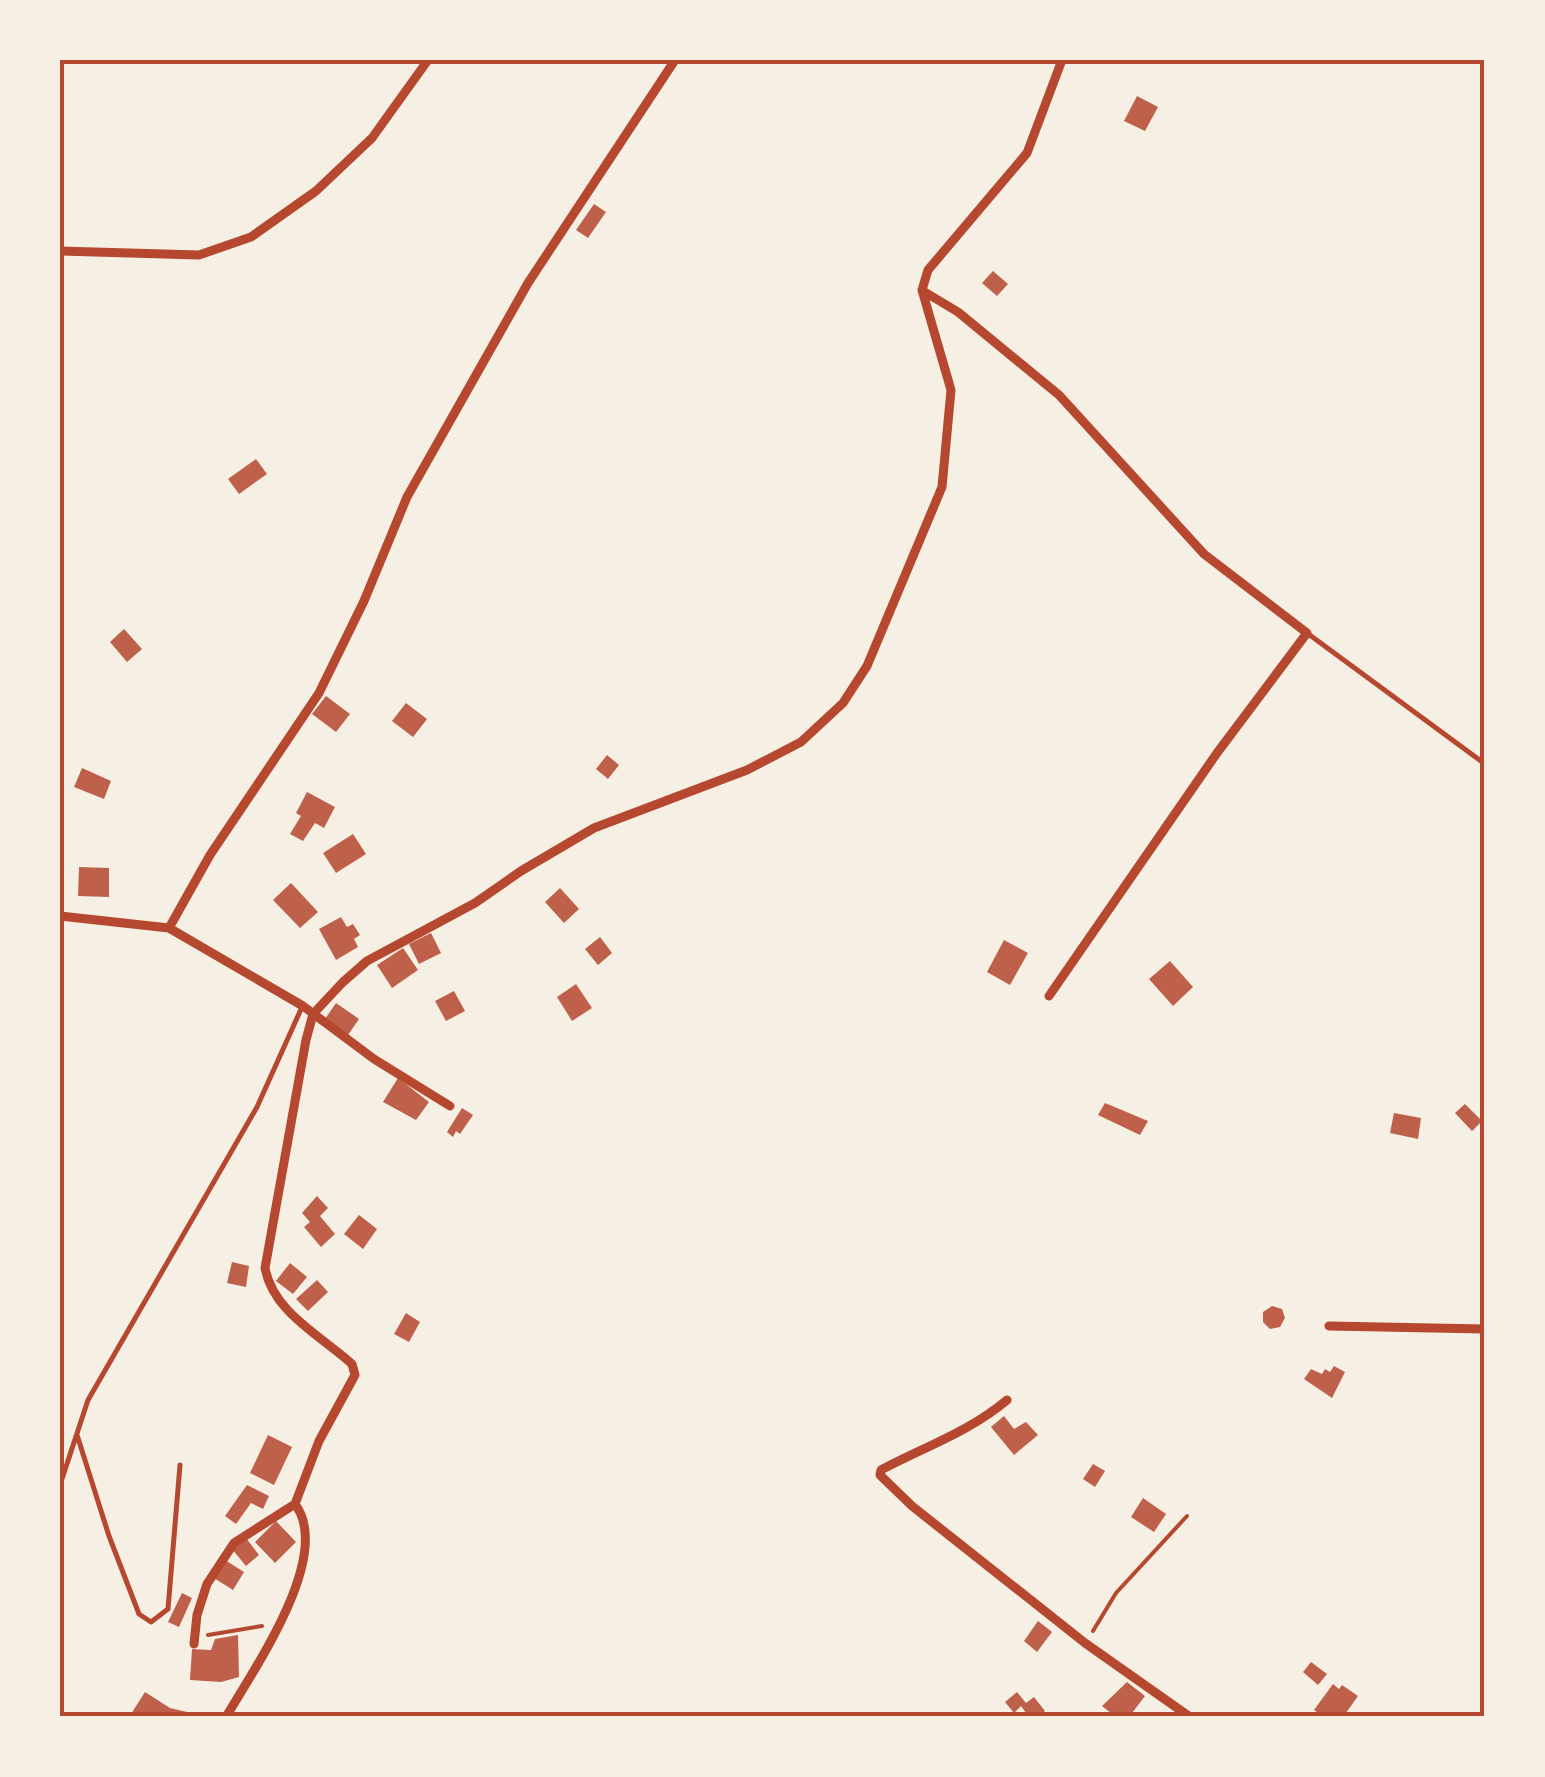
<svg xmlns="http://www.w3.org/2000/svg" width="1545" height="1777" font-family="'Alegreya Sans',sans-serif">
	<style>
		.building { fill: #bf614a }
		.lines { fill: none; stroke-linecap: round; stroke-linejoin: round }
		.path { stroke: #b5482f; stroke-width: 4 }
		.service { stroke: #b5482f; stroke-width: 5 }
		.minor { stroke: #b5482f; stroke-width: 9 }
		.neatline { fill: none; stroke: #b5482f; stroke-width: 4 }
	</style>
	<rect width="100%" height="100%" fill="#f6efe4"/>
	<path class="building" d="M1137 96 1158 107 1145 131 1124 121Z
		M594 204 606 212 588 238 576 230Z
		M993 271 1008 284 997 296 982 283Z
		M256 459 267 474 239 494 228 479Z
		M124 629 142 649 127 662 110 642Z
		M326 696 350 714 336 732 312 714Z
		M406 703 427 719 413 737 392 721Z
		M607 755 619 765 608 779 596 769Z
		M82 768 111 781 104 799 74 787Z
		M307 792 335 807 324 828 315 823 303 841 290 834 301 816 296 813Z
		M353 834 366 854 336 873 323 853Z
		M79 867 109 868V897L78 896Z
		M291 883 318 912 300 928 273 900Z
		M560 888 579 909 564 923 545 902Z
		M341 917 347 927 353 924 360 935 354 939 358 947 336 960 319 929Z
		M431 933 441 953 419 964 409 944Z
		M600 937 612 953 598 965 585 949Z
		M1004 940 1028 953 1010 985 987 972Z
		M403 948 418 970 392 988 377 965Z
		M1170 961 1193 987 1173 1006 1149 979Z
		M576 984 592 1008 572 1021 557 997Z
		M454 991 465 1011 446 1021 435 1001Z
		M336 1003 359 1019 348 1035 325 1019Z
		M398 1078 429 1102 416 1120 383 1102Z
		M1105 1103 1148 1121 1140 1135 1098 1115Z
		M1465 1104 1482 1121 1472 1131 1455 1113Z
		M462 1108 473 1115 460 1134 456 1131 453 1137 447 1132Z
		M1394 1113 1421 1118 1418 1139 1390 1133Z
		M317 1196 328 1208 320 1216 335 1234 321 1247 304 1227 310 1222 302 1213Z
		M359 1215 377 1229 363 1249 344 1234Z
		M232 1262 249 1266 246 1287 227 1283Z
		M290 1263 307 1277 293 1294 276 1281Z
		M317 1280 328 1292 308 1311 296 1299Z
		M1272 1306 1282 1309 1285 1318 1280 1327 1270 1329 1263 1322V1312Z
		M406 1313 420 1322 409 1342 394 1334Z
		M1334 1366 1345 1372 1332 1398 1304 1379 1311 1369 1322 1374 1325 1369 1330 1372Z
		M1004 1416 1014 1429 1026 1422 1038 1435 1014 1455 991 1427Z
		M268 1435 292 1447 274 1485 250 1473Z
		M1093 1464 1105 1471 1095 1487 1083 1479Z
		M247 1485 269 1496 263 1509 251 1503 236 1524 225 1516Z
		M1143 1498 1166 1514 1154 1532 1131 1517Z
		M276 1521 296 1542 275 1563 255 1542Z
		M246 1538 259 1555 246 1566 232 1549Z
		M225 1560 244 1572 233 1590 214 1578Z
		M182 1593 192 1598 179 1627 168 1622Z
		M1038 1621 1052 1632 1037 1652 1024 1641Z
		M238 1635 239 1677 221 1682 190 1680 192 1649 211 1650 215 1639Z
		M1311 1662 1327 1674 1318 1685 1303 1672Z
		M1127 1682 1145 1696 1129 1717H1116L1102 1706Z
		M1333 1684 1339 1689 1342 1685 1358 1696 1343 1717H1324L1314 1710Z
		M145 1692 170 1708 187 1712 185 1717H135L131 1714Z
		M1017 1692 1026 1703 1034 1697 1045 1711 1037 1717H1029L1021 1706 1014 1713 1005 1702Z"/>
	<g class="lines">
		<path class="path" d="M1093 1631 1116 1593 1187 1516
			M208 1635 262 1626"/>
		<path class="service" d="M1307 633 1485 764
			M77 1435 109 1536 139 1614 151 1622 168 1609 180 1465
			M60 1485 88 1400 257 1107 302 1007
			M60 1579V1604"/>
		<path class="minor" d="M60 251 199 255 251 237 316 191 372 138 428 60
			M923 291 958 312 1059 395 1204 554 1307 633 1217 753 1049 996
			M60 916 169 928 303 1006 374 1059 450 1106
			M169 928 210 855 319 693 364 601 407 497 528 283 675 60
			M1329 1326 1485 1329
			M1007 1400C969 1432 924 1447 881 1470L880 1475 912 1506 1085 1643 1190 1717
			M194 1644 197 1615 207 1584 234 1543 295 1504 319 1441 355 1375 352 1364C320 1335 273 1312 265 1268L306 1040 313 1014 343 982 367 961 475 903 521 871 594 828 747 770 801 742 843 703 867 666 942 487 951 390 922 290 928 270 1027 153 1062 60
			M226 1717C253 1670 334 1556 295 1504"/>
	</g>
	<rect width="1545" height="1777" fill="none" stroke="#f6efe4" stroke-width="125"/>
	<rect x="62" y="62" width="1420" height="1652" class="neatline"/>
</svg>
